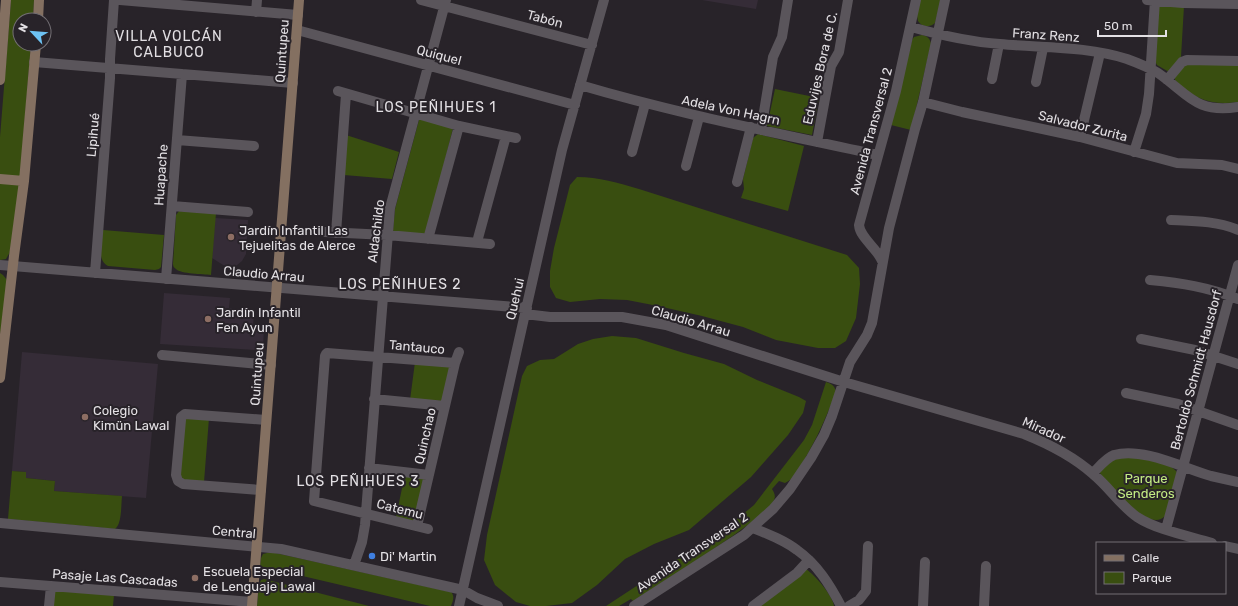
<svg xmlns="http://www.w3.org/2000/svg" width="1238" height="606" font-family="Rubik,sans-serif">
	<style>
		.built { fill: #352c37 }
		.green { fill: #394e10 }
		.lines { fill: none; stroke-linecap: round; stroke-linejoin: round }
		.street { stroke: #5a555b; stroke-width: 10 }
		.secondary { stroke: #847061; stroke-width: 10 }
		.education-dot { fill: #8d6e63; stroke: #282329; stroke-width: 1.5 }
		.shop-dot { fill: #3f7fe0; stroke: #282329; stroke-width: 1.5 }
		.labels { text-anchor: middle; dominant-baseline: central; stroke-width: 4; stroke-linejoin: round; paint-order: stroke }
		.street-label { font-size: 13px; fill: #e3e0e4; stroke: #282329 }
		.poi-label { font-size: 13px; fill: #e3e0e4; stroke: #282329; text-anchor: start }
		.park-label { font-size: 13px; fill: #c3ec83; stroke: #282329 }
		.neighbourhood-label { font-size: 14px; letter-spacing: 1px; fill: #e3e0e4; stroke: #282329 }
	</style>
	<rect width="100%" height="100%" fill="#282329"/>
	<path class="built" d="M702 0H758L756 9Z
		M215 218 248 220 246 254 242 261 231 270 212 258Z
		M164 293 230 298 229 308 254 310 253 328 264 329 263 347 258 350 160 344Z
		M22 352 158 364 146 498 54 491 55 481 26 478V472L12 471Z"/>
	<path class="green" d="M11 0H34L33 20H20V44H31L20 178 10 252 6 259 0 260V137Z
		M920 0H941L935 23C929 28 922 27 918 21L917 16Z
		M1158 5 1184 6 1181 57 1180 60 1169 72 1157 65 1155 61Z
		M922 35C927 36 930 38 931 44L911 130 891 125 912 40 914 37Z
		M1238 63V102C1213 106 1193 99 1175 80V77L1184 64Z
		M775 89 819 98 812 135 767 126Z
		M421 119 453 128 427 232 422 235 394 232 393 230 395 209 419 120Z
		M758 134 804 146 788 211 741 198 744 189 743 179 753 138Z
		M346 135 399 152 392 179 344 175Z
		M577 177C599 177 618 183 639 189L847 255 859 268 860 284 856 318 846 341 835 348H818L776 340 743 327 702 316 658 306 627 300 600 299 570 302 556 298 550 287V271L554 248 570 185Z
		M179 211 216 213 211 275C203 274 181 274 176 269 174 268 173 266 173 264L176 215Z
		M103 230 164 235 161 267 159 269 155 270 108 266C96 260 102 241 103 230Z
		M0 273 3 275 7 280 0 338Z
		M612 336 636 338 684 353 724 364 757 380 799 397 806 401 803 413 788 435 751 477 689 530 654 544 625 559 597 585 572 603 546 606H530L516 602 495 585 484 560 487 535 522 376 527 366 540 360 554 359 578 344 593 339Z
		M415 362 451 365 443 401 410 400Z
		M826 382C832 384 835 386 836 392 826 418 817 438 803 462 798 470 794 479 785 483L779 481 772 489C774 492 776 496 774 500 768 512 745 527 734 535 701 558 667 579 633 601L631 599 619 606H606L731 524 754 505 804 440 812 425Z
		M209 418 204 482 183 480 179 473 184 419Z
		M1117 456C1137 458 1163 456 1177 472L1165 516C1149 534 1111 486 1102 476L1100 473V470Z
		M12 471 26 472V478L55 481 54 491 122 496C121 505 122 524 115 529L8 519Z
		M405 474 421 476 425 480 414 520 412 521 396 517Z
		M271 552 451 592C455 596 453 601 451 606H430L260 566 261 558 263 554Z
		M806 569C815 575 833 596 834 606H758Z
		M264 579 268 580 369 606H257L259 585 261 580Z
		M56 591 114 595 113 606H53L54 593Z"/>
	<g class="lines">
		<path class="street" d="M120 0 298 15
			M421 0 592 45
			M1147 0 1183 3 1238 4
			M256 12 257 0
			M911 27C940 35 970 42 1000 44 1042 48 1087 46 1127 59 1138 63 1148 67 1158 73 1188 94 1196 114 1238 107
			M297 30 575 105
			M34 62 293 83
			M992 79 999 44
			M1167 80 1182 62 1187 60 1238 61
			M1036 82 1043 48
			M580 85C678 114 778 133 878 155
			M338 91 459 126 516 138
			M923 102 962 112 1080 137 1177 163 1222 165 1238 169
			M761 130 773 57 782 37 788 0
			M1080 137 1100 53
			M177 140 254 146
			M817 142 831 66 839 52 848 0
			M632 152 645 104
			M1134 152 1146 114 1149 94 1155 0
			M686 166 699 117
			M737 182 751 127
			M172 206 248 212
			M1171 220C1194 221 1217 221 1238 230
			M325 232 387 235 490 244
			M336 233 346 94
			M428 239 459 126
			M477 242 506 136
			M882 261C877 248 860 238 859 225L896 91 916 0
			M0 265 527 308
			M95 273 110 78V59L114 0
			M166 279 182 74
			M1150 280C1181 283 1208 287 1238 299
			M525 314 550 317H622L666 325 844 382 1024 434C1049 444 1073 456 1093 474 1109 487 1120 505 1137 517 1157 530 1189 536 1212 543
			M1141 339 1195 350 1238 364
			M162 355 271 365
			M1126 393 1178 404 1238 425
			M374 399 445 406
			M369 468 429 475
			M1093 473C1099 467 1106 458 1114 455 1143 447 1183 468 1211 476 1220 478 1229 480 1238 482
			M261 490 183 484 178 481 176 475 181 420V417L185 414 266 420
			M0 523 281 549 463 590 477 598 498 606
			M417 526 455 363 459 352
			M753 528C768 534 784 540 797 550 817 564 830 585 841 606
			M428 529 314 501 325 356 326 354 327 353 455 363
			M1166 529 1238 265
			M1225 546 1238 549
			M354 565 362 542 365 525 390 208 446 0
			M0 582 252 602
			M49 606 51 586
			M459 606 562 150 604 0
			M634 606 744 535 773 509 790 489 811 458 824 435 832 416 850 362 867 335 872 323 889 228 915 129 923 102 945 0
			M753 606 797 573 809 560
			M849 606 859 600 866 591 868 546
			M923 606 925 562
			M984 606 986 566"/>
		<path class="secondary" d="M38 20 39 0
			M0 80 6 0
			M0 179 24 181
			M0 378 14 256 24 181 36 44
			M252 606 299 0"/>
	</g>
	<g class="education-dot">
		<circle cx="231" cy="237" r="4"/>
		<circle cx="208" cy="319" r="4"/>
		<circle cx="85" cy="417" r="4"/>
		<circle cx="195" cy="578" r="4"/>
	</g>
	<circle class="shop-dot" cx="372" cy="556" r="4"/>
	<g class="labels">
		<g class="street-label">
			<text transform="translate(545 19) rotate(15)">Tabón</text>
			<text transform="translate(1046 35) rotate(4)">Franz Renz</text>
			<text transform="translate(282 51) rotate(-86)">Quintupeu</text>
			<text transform="translate(439 55) rotate(15)">Quiquel</text>
			<text transform="translate(820 68) rotate(-77)">Eduvijes Bora de C.</text>
			<text transform="translate(731 110) rotate(12)">Adela Von Hagrn</text>
			<text transform="translate(1083 126) rotate(14)">Salvador Zurita</text>
			<text transform="translate(871 131) rotate(-75)">Avenida Transversal 2</text>
			<text transform="translate(93 135) rotate(-85)">Lipihué</text>
			<text transform="translate(161 175) rotate(-86)">Huapache</text>
			<text transform="translate(376 231) rotate(-83)">Aldachildo</text>
			<text transform="translate(264 274) rotate(5)">Claudio Arrau</text>
			<text transform="translate(515 299) rotate(-77)">Quehui</text>
			<text transform="translate(691 321) rotate(16)">Claudio Arrau</text>
			<text transform="translate(417 347) rotate(5)">Tantauco</text>
			<text transform="translate(1196 370) rotate(-75)">Bertoldo Schmidt Hausdorf</text>
			<text transform="translate(257 374) rotate(-86)">Quintupeu</text>
			<text transform="translate(1044 430) rotate(24)">Mirador</text>
			<text transform="translate(425 436) rotate(-77)">Quinchao</text>
			<text transform="translate(400 509) rotate(14)">Catemu</text>
			<text transform="translate(234 532) rotate(5)">Central</text>
			<text transform="translate(692 552) rotate(-34)">Avenida Transversal 2</text>
			<text transform="translate(115 578) rotate(4)">Pasaje Las Cascadas</text>
		</g>
		<g class="poi-label">
			<text x="239" y="230">Jardín Infantil Las<tspan x="239" dy="15">Tejuelitas de Alerce</tspan></text>
			<text x="216" y="312">Jardín Infantil<tspan x="216" dy="15">Fen Ayun</tspan></text>
			<text x="93" y="410">Colegio<tspan x="93" dy="15">Kimün Lawal</tspan></text>
			<text x="380" y="556">Di' Martin</text>
			<text x="203" y="571">Escuela Especial<tspan x="203" dy="15">de Lenguaje Lawal</tspan></text>
		</g>
		<g class="park-label">
			<text x="1146" y="478">Parque<tspan x="1146" dy="15">Senderos</tspan></text>
		</g>
		<g class="neighbourhood-label">
			<text x="169" y="36">VILLA VOLCÁN<tspan x="169" dy="16">CALBUCO</tspan></text>
			<text x="436" y="107">LOS PEÑIHUES 1</text>
			<text x="400" y="284">LOS PEÑIHUES 2</text>
			<text x="358" y="481">LOS PEÑIHUES 3</text>
		</g>
	</g>
	<rect x="1096" y="542" width="130" height="52" fill="#282329" stroke="#736f74"/>
	<rect x="1104" y="555" width="20" height="6" fill="#847061" stroke="#736f74"/>
	<text x="1132" y="562" font-size="12" fill="#e3e0e4">Calle</text>
	<rect x="1104" y="572" width="20" height="12" fill="#394e10" stroke="#736f74"/>
	<text x="1132" y="582" font-size="12" fill="#e3e0e4">Parque</text>
	<g transform="translate(32 32) rotate(296)"><circle r="19" fill="#282329" stroke="#736f74"/>
	<path d="M0-3L7 15L0 10L-7 15Z" fill="#6dc2f3"/>
	<text y="-6" font-size="11" font-weight="bold" text-anchor="middle" fill="#e3e0e4">N</text>
	</g>
	<path d="M1098 30v6h68v-6" fill="none" stroke="#e3e0e4" stroke-width="2"/>
	<text x="1104" y="30" font-size="12" fill="#e3e0e4" stroke="#282329" stroke-width="3" paint-order="stroke">50 m</text>
</svg>
